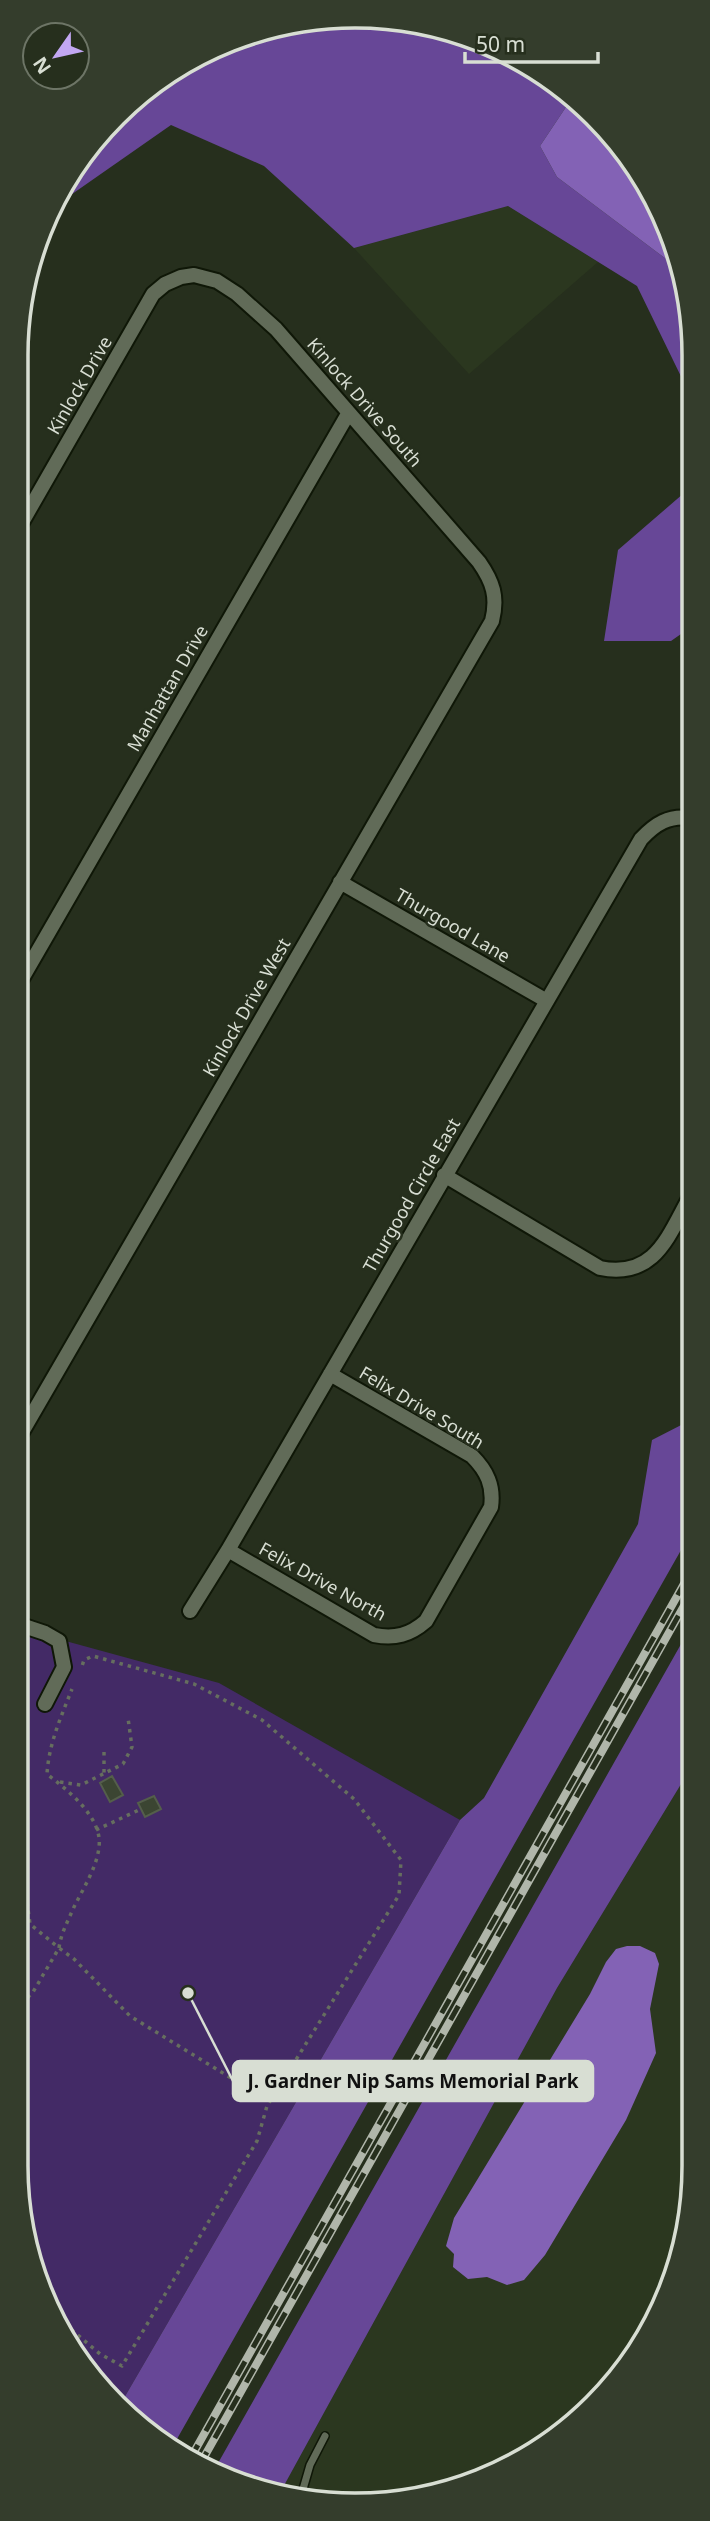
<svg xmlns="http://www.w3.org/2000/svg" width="710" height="2521" font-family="'Noto Sans',sans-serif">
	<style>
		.built { fill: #2b371f }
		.green { fill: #432a66 }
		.forest { fill: #674797 }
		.water { fill: #8362b5 }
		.building { fill: #3b4532; stroke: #545e4b; stroke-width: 2 }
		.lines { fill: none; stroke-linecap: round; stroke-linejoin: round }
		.service-casing { stroke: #0f1707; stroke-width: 10 }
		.minor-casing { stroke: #0f1707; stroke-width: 18 }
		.path { stroke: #666e5f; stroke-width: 3.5; stroke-dasharray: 3.5 5; stroke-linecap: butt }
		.service { stroke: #616b58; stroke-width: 7 }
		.minor { stroke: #616b58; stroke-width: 14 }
		.rail-casing { stroke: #b0b6aa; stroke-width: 8 }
		.rail { stroke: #262f1d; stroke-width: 5; stroke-dasharray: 16; stroke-linecap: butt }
		.labels { text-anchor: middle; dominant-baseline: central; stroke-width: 5; stroke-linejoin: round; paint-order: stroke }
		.street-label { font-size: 18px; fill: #d8ded3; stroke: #262f1d }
		.rim { fill: none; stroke: #d8ded3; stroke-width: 3.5 }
		.leader { fill: none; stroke: #d8ded3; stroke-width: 2.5 }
		.callout-dot { fill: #d8ded3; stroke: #262f1d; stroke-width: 2.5 }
		.callout { fill: #d8ded3; stroke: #d8ded3; stroke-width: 2.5 }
		.callout-label { font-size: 19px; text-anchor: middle; font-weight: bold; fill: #111 }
	</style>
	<rect width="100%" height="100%" fill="#262f1d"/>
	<path class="built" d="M508 206 598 262 469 374 354 248Z
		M689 1771 688 2232 649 2336 562 2435 464 2487 332 2504 281 2491 557 1988Z"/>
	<path class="green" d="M18 1628 219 1683 460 1820 120 2405 100 2390 41 2295 16 2166Z"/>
	<path class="forest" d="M288 22H421L524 61 572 98 540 146 557 177 678 268 691 311V397L637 286 508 206 354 248 264 166 171 125 65 199 54 211 73 167 166 73Z
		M691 487V627L671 641H604L618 550Z
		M689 1421V1536L173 2446 120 2405 460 1820 484 1798 638 1524 652 1440Z
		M689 1630V1771L557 1988 281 2491 213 2472Z"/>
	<path class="water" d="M572 98 595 115 659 205 678 268 557 177 540 146Z
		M627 1946H640L655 1953 659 1964 650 2009 656 2053 626 2120 545 2255 524 2280 507 2285 487 2277 468 2279 453 2267 454 2254 446 2246 454 2218 590 1994 606 1962 616 1949Z"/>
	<path class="building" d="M112 1776 123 1795 110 1802 100 1783Z
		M154 1796 161 1809 145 1817 138 1803Z"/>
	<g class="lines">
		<defs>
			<path id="service" d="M301 2496 310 2465 325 2436"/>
			<path id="minor" d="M340 882 547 1001
				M20 982 348 414
				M444 1175 600 1268C655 1279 668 1236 690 1197
				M18 1439 492 621C498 597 493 582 479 562L276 329 237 294 217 281 194 275 181 277 165 284 153 294 21 524
				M228 1550 374 1635C395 1639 410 1635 426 1621L491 1507C494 1486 487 1471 472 1456L330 1374
				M190 1611 228 1550 641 839C655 824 669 815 690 818
				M18 1624 45 1633 59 1641 64 1667 45 1704"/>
		</defs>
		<use href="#service" class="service-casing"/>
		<use href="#minor" class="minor-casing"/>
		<path class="path" d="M104 1752V1775
			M60 1782 81 1785 123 1764 132 1747 128 1718
			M96 1830 141 1809
			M26 1894 30 1924 59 1948C61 1933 68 1921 74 1907 83 1889 97 1867 99 1847 103 1817 67 1790 47 1774 49 1743 61 1717 72 1689
			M16 2010 33 1992 59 1948 74 1959 130 2016 270 2102
			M52 2313 100 2354 122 2366 257 2141 267 2106 399 1895 401 1860 354 1799 262 1720 194 1684 93 1656 84 1660 81 1669"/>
		<use href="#service" class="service"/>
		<use href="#minor" class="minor"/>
		<defs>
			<path id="rail" d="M190 2459 689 1575
				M199 2466 689 1597"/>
		</defs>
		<use href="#rail" class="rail-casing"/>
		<use href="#rail" class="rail"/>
	</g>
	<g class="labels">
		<g class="street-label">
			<text transform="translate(79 385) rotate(-60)">Kinlock Drive</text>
			<text transform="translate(365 402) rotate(49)">Kinlock Drive South</text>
			<text transform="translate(167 688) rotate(-60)">Manhattan Drive</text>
			<text transform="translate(453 925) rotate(30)">Thurgood Lane</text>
			<text transform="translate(246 1007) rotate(-60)">Kinlock Drive West</text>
			<text transform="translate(411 1195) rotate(-60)">Thurgood Circle East</text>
			<text transform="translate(422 1407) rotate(31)">Felix Drive South</text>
			<text transform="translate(323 1581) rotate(29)">Felix Drive North</text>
		</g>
	</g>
	<path d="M0 0H710V2521H0ZM355 28H355A327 327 0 0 1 682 355V2166A327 327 0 0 1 355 2493H355A327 327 0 0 1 28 2166V355A327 327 0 0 1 355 28Z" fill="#343d2c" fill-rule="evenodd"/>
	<path class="rim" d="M355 28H355A327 327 0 0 1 682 355V2166A327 327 0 0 1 355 2493H355A327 327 0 0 1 28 2166V355A327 327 0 0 1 355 28Z"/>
	<path class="leader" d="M188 1993L233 2081"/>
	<circle class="callout-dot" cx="188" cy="1993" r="7"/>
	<rect class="callout" x="233" y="2061" width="360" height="40" rx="7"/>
	<g class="callout-label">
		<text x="413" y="2088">J. Gardner Nip Sams Memorial Park</text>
	</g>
	<g transform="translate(56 56) rotate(236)"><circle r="33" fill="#262f1d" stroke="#6d7566" stroke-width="2"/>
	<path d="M0-5L12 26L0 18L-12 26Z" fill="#c2a7f2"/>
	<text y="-10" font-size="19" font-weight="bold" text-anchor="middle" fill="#d8ded3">N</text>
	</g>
	<path d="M465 52v10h133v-10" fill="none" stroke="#d8ded3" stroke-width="3.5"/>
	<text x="476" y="52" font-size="21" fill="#d8ded3" stroke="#262f1d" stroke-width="5" paint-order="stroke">50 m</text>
</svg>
